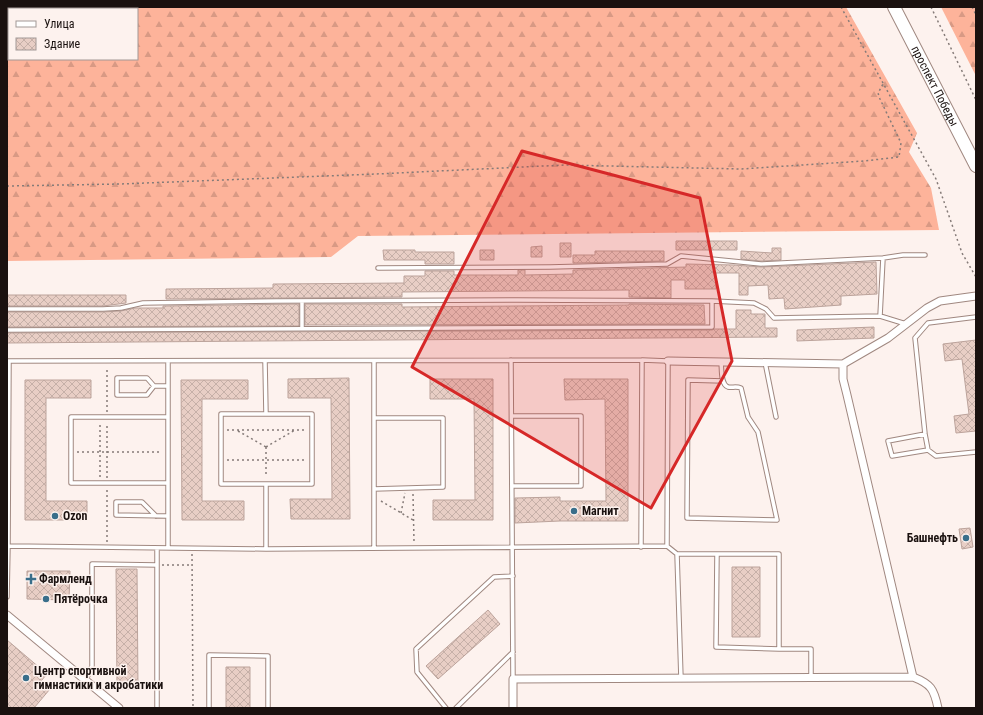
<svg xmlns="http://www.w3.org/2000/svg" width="983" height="715" font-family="'Roboto Condensed',sans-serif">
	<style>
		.forest { fill: url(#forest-firs); fill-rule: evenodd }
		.building { fill: url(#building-cross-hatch); stroke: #bca39b }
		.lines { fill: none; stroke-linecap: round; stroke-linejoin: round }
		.lane-casing { stroke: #a08880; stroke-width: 5.5 }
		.street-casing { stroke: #a08880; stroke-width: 9 }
		.primary-casing { stroke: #a08880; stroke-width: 14 }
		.path { stroke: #857b78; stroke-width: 1.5; stroke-dasharray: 2 3; stroke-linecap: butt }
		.lane { stroke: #fff; stroke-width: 3.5 }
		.street { stroke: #fff; stroke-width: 7 }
		.primary { stroke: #fff; stroke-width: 12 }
		.marked { fill: #d62828; fill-opacity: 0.2; stroke: #d62828; stroke-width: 3; stroke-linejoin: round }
		.poi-dot { fill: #396e8a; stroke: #fdf2ee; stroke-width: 1.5 }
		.labels { text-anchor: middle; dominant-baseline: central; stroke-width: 3; stroke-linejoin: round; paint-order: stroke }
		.street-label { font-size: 12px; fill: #1a110f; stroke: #fdf2ee }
		.poi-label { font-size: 12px; font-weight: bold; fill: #1a110f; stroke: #fdf2ee; text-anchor: start }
	</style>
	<defs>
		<pattern id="forest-firs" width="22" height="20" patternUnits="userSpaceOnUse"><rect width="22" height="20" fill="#fdb39a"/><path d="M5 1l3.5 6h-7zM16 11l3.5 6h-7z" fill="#d89984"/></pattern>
		<pattern id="building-cross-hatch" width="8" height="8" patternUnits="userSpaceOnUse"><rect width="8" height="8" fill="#e8cec5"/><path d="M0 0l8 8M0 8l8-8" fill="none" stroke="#c6b0a8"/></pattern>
	</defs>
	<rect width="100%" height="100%" fill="#fdf2ee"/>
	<path class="forest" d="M7 7H846L917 133 909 152 931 188 939 230 358 236 331 257 7 261ZM9 9H137V59H9Z
		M941 7H976V76Z"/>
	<path class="building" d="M676 241H737V250H676Z
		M560 243H571V257H560Z
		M542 246V257H531V247Z
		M772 248H781V260L761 261 741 259V251L772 253Z
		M383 250H415V252H454V264H425V260H384Z
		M480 250H494V260H480Z
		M595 251H664V261L573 263V255H595Z
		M876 262 877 294 841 296V305L785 309 784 298 769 299 768 285 748 286V295H739V273H716V289H685V280H671V298L629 297V290L402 292V297L166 299V289L273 288V284L404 283V276H425V271H454V275H518V270H525V275L573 274V270L686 267V264L734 265 761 267Z
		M7 295H126V303L103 306H7Z
		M299 304V326L7 327V312H103L121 311 135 308H163V306H166Z
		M305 304H402V307L629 305V304L704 305 705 324 305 325Z
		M736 310H751V314H765V328H777V337L7 343V333L712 330 715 329H736Z
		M874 327V338L797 341V330Z
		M976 340V431L956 433 954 416 969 414 962 359 945 361 943 344Z
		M349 378 350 519H291L290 499H332L331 398H288V379Z
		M430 379H493V520H433V500H475L474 399H430Z
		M564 379H628V521H560L515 523V498L560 497V501H606L605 399 565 400Z
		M25 380H91V398H46V501H87V520H25Z
		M181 380H248V399H202V501H244V520H182Z
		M970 528 973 547 962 549 959 529Z
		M732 567H760V637H732Z
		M116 569H137L138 689H117Z
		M27 571H70L69 600 27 599Z
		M488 610 500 624 438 679 426 666Z
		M7 640 47 674 41 681 50 689 34 708H7Z
		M226 667H250V708H226Z"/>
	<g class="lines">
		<defs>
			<path id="lane" d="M378 268 550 267 667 264 681 256 761 264 883 258 903 255H925
				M302 301V328
				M7 309H103L121 308 143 303 276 301 517 300 712 301 754 303 766 309 774 318 880 316 906 324
				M880 316 883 258
				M976 317 928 323 915 338 925 434 928 450 936 456 976 452
				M7 330 712 327V301
				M511 360 513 679
				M7 361 642 360 668 361 667 546
				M168 361V548
				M265 361 266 414
				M374 361V548
				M721 362C722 368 720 384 728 387 732 388 736 386 741 388L748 417 758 432 777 520 687 518 688 380 723 381
				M765 362 776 417
				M154 386 147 395H117V378H147L154 386H168
				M221 414H312V484H221Z
				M512 416H581V486H512
				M168 417H71V483H168
				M374 418H443V487L374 489
				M925 434 888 441 892 456 928 450
				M266 484V549
				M156 516 142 502H116V515L168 516
				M8 546 266 549 667 546 677 554 681 679
				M641 547 642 360
				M157 548V708
				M677 554H779V649L716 647 717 554
				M7 597 8 546 9 361
				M779 649H811V678
				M86 680 92 666V564L157 565
				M209 708V655L268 656V708
				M446 708 417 672 416 649 494 577 513 576
				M456 708 513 652"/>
			<path id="street" d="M668 361 843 364 888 338 927 308 940 301 976 296
				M843 364V379L847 395 913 677
				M7 615 119 708
				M513 708V679L913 677C931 684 934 689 938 708"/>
			<g id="primary">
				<path id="s1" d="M894 7 976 166"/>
			</g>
		</defs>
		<use href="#lane" class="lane-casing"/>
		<use href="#street" class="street-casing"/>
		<use href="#primary" class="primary-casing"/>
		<path class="path" d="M841 7 936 179 962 253 976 277
			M931 7 976 100
			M972 7 976 15
			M7 186 120 184 376 174 565 165 741 169 864 161 899 157 901 143 880 99 878 93 883 84
			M107 412V367
			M227 430H305
			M238 431 266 447
			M266 447V477
			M266 447 295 430
			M77 452H161
			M227 460H305
			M100 477V423
			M107 478V423
			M413 494 414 542
			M381 501 413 520
			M401 513 405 493
			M107 542V489
			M192 554 193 708
			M162 565H192"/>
		<use href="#lane" class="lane"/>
		<use href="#street" class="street"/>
		<use href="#primary" class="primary"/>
	</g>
	<path class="marked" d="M522 151 700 198 732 361 651 508 412 367Z"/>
	<g class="poi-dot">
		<circle cx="574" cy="511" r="4"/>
		<circle cx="55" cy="516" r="4"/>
		<circle cx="966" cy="538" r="4"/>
		<path d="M29 573h4v4h4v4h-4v4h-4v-4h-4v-4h4z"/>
		<circle cx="46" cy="599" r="4"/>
		<circle cx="26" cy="678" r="4"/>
	</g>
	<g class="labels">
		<g class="street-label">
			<text stroke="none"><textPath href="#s1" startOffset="89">проспект Победы</textPath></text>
		</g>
		<g class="poi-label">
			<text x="582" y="511">Магнит</text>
			<text x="63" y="516">Ozon</text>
			<text x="958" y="538" text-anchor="end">Башнефть</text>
			<text x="39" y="579">Фармленд</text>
			<text x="54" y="599">Пятёрочка</text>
			<text x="34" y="671">Центр спортивной<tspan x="34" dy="14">гимнастики и акробатики</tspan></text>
		</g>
	</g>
	<rect width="983" height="715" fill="none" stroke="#1a110f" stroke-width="16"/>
	<rect x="8" y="8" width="130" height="52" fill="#fdf2ee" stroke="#a29895"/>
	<rect x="16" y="21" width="20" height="6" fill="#ffffff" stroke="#a29895"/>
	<text x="44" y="28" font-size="12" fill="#1a110f">Улица</text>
	<rect x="16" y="38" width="20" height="12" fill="url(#building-cross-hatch)" stroke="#a29895"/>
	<text x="44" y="48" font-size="12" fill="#1a110f">Здание</text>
</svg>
